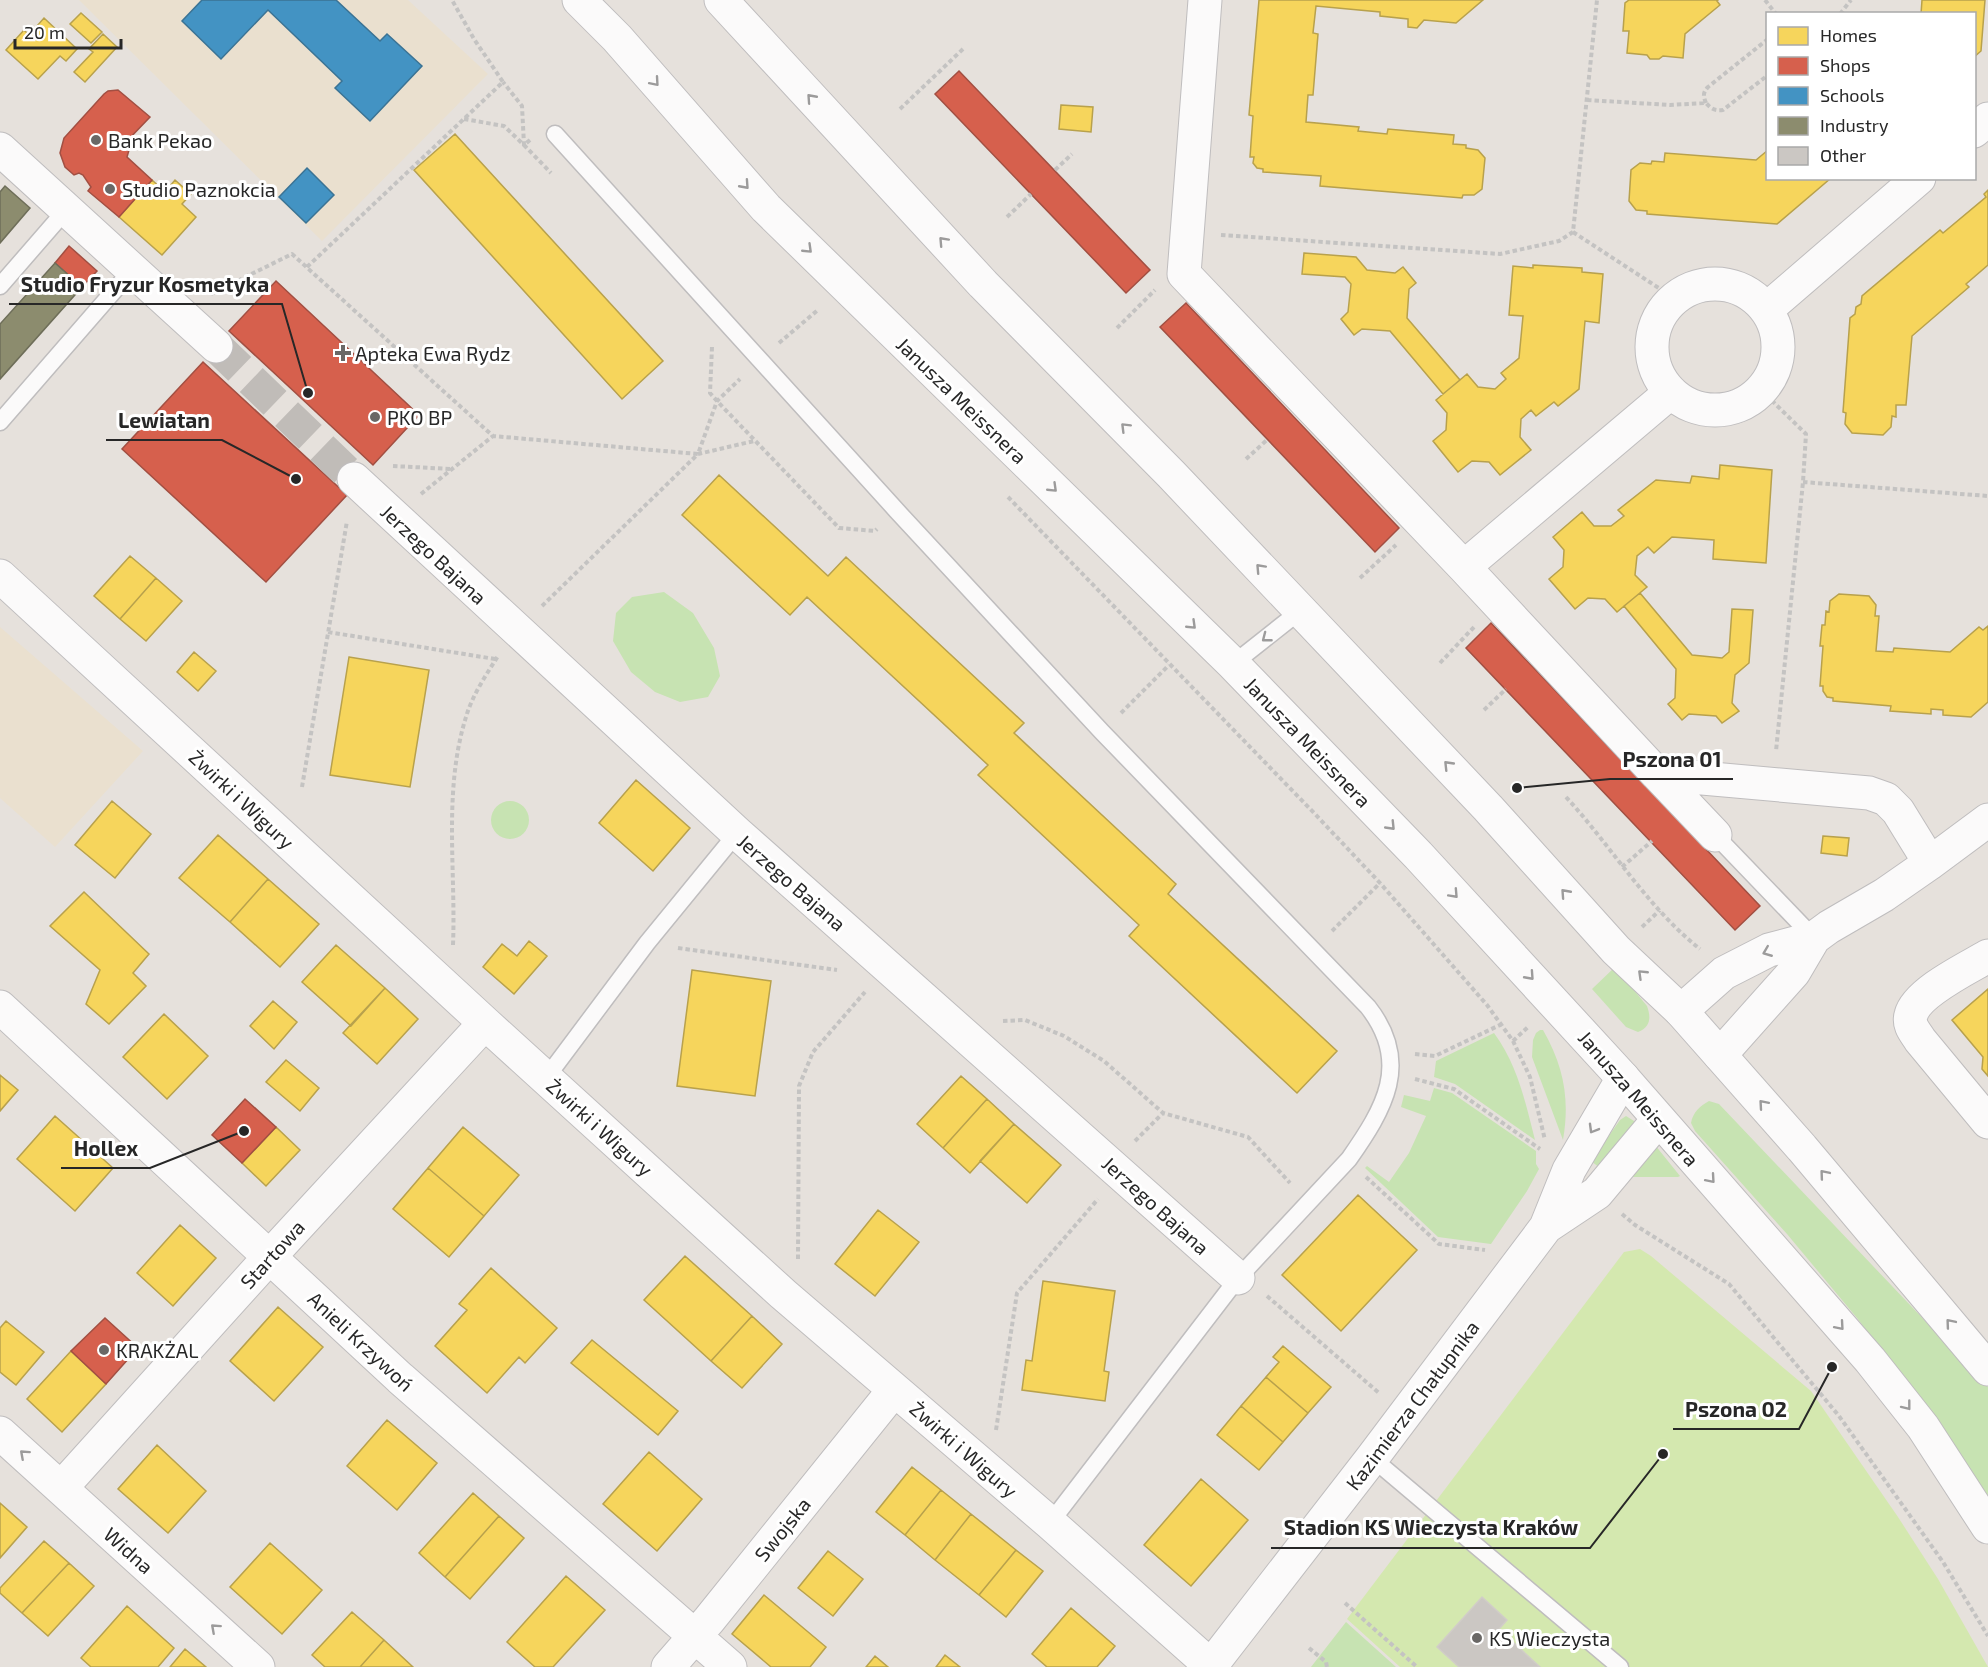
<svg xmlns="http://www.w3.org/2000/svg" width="1988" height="1667" font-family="'Exo 2',sans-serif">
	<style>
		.education { fill: #eae0cf }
		.green { fill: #c7e3b2 }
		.pitch { fill: #d4e8af }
		.homes { fill: #f6d55c; stroke: #b8a14c; stroke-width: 1.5 }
		.shops { fill: #d6604d; stroke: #a24f42; stroke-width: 1.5 }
		.schools { fill: #4393c3; stroke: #3b7394; stroke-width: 1.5 }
		.industry { fill: #8c8c6e; stroke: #6e6e59; stroke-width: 1.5 }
		.building { fill: #cbc7c3; stroke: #d1cdc8; stroke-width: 1.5 }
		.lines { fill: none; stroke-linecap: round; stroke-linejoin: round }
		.street-tunnel { stroke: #c0bcb8; stroke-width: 33; stroke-dasharray: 33 16; stroke-linecap: butt }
		.lane-casing { stroke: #bfbdbe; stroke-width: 19 }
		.street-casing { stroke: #bfbdbe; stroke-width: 35 }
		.secondary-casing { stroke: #bfbdbe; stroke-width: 35 }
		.path { stroke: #c4c3c2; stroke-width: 4; stroke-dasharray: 4.5 3; stroke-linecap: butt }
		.lane { stroke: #fbfafa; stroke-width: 16 }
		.street { stroke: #fbfafa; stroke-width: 33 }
		.secondary { stroke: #fbfafa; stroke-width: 33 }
		.oneway { stroke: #9c9b9b }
		.poi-dot { fill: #6a6866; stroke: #fff; stroke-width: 2 }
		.labels { text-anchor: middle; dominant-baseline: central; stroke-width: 6; stroke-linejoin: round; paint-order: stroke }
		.poi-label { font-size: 20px; fill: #272727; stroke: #fff; text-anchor: start }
		.street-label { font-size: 20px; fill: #272727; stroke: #fff }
		.leader { fill: none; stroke: #272727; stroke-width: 2 }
		.callout-dot { fill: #272727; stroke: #fff; stroke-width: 2 }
		.callout-label { font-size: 21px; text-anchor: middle; font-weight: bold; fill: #272727; stroke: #fff; stroke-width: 6; stroke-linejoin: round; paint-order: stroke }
	</style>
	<rect width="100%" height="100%" fill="#e6e1dc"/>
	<path class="education" d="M79 0H408L488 74 322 241Z
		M0 627 143 751 55 847 0 798Z"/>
	<path class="green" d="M664 592 693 613 714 648 720 676 708 697 680 702 655 692 631 672 613 641 616 613 632 597Z
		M491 820a19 19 0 1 1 38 0a19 19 0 1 1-38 0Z
		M1615 967 1647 1006C1651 1017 1651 1027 1638 1032L1626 1027 1592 989Z
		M1540 1030H1543C1564 1067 1570 1099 1563 1140L1532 1057 1533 1040 1536 1033Z
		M1494 1033C1518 1066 1525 1101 1535 1140L1455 1084 1434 1077 1436 1061Z
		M1434 1088 1452 1093 1536 1151V1164L1539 1169 1527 1191 1491 1244 1438 1237 1365 1168 1367 1166 1389 1182 1409 1153 1426 1116 1401 1107 1404 1095 1430 1101Z
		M1709 1101 1719 1104 1988 1387V1496L1857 1318 1787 1234 1695 1131 1691 1123C1693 1112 1700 1106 1709 1101Z
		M1626 1116 1634 1121 1635 1125 1600 1168 1591 1161 1620 1120Z
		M1655 1145 1680 1176 1678 1177H1631Z
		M1346 1622 1396 1667H1311Z"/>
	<path class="pitch" d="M1640 1249 1651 1256 1811 1391 1898 1517 1938 1579 1988 1667H1400L1347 1619 1624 1252Z"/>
	<path class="homes" d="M1259 0H1483L1456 23 1424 20 1417 28 1408 27V19L1380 16V12L1316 6 1313 33 1318 34 1313 95H1308L1306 122 1359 127 1358 131 1387 134 1388 129 1454 135 1453 144 1466 145V148L1478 150 1485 158 1482 189 1474 195H1463L1462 198 1320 186 1321 176 1263 172V169L1257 168 1253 163 1254 157H1250L1253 116 1249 115Z
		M1629 0H1718L1717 1 1720 5 1685 34 1683 58 1663 56 1659 59H1650L1647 55 1627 53 1629 31H1623L1625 3Z
		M1922 0H1985L1981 51 1974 57V14H1921Z
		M81 13 102 32 91 43 70 24Z
		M44 18 77 49 66 61 60 56 38 79 6 50 24 30 29 35Z
		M103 34 117 47 85 82 74 72 93 52 89 49Z
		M1061 105 1093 107 1091 132 1059 129Z
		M455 134 663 361 622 399 414 170Z
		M1768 150V178H1831L1777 224 1647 214V211L1636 210 1629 201 1631 170 1640 163 1651 164 1652 161 1664 162 1665 153 1756 160Z
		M152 180 165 192 175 180 191 194 182 204 196 217 162 255 119 217Z
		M1988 190V265L1966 284 1969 287 1912 336 1906 405H1896V417L1892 416 1891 427 1883 435 1852 433 1845 424 1846 413 1843 412 1850 318 1855 314 1856 307 1861 304 1862 296 1940 230 1943 233 1986 197 1984 194Z
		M1304 253 1356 257 1367 270 1395 273 1403 267 1416 283 1409 289 1407 318 1460 380 1443 394 1390 331 1362 329 1354 335 1341 319 1348 312 1351 284 1345 277 1302 274Z
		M1533 265 1582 268V272L1603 274 1599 323 1585 321 1579 389 1558 406 1554 402 1536 416 1531 410 1521 419 1520 437 1531 450 1500 475 1489 462 1472 461 1458 472 1433 441 1446 430 1447 413 1436 400 1467 374 1478 387 1495 389 1506 379 1501 373 1519 358 1523 316 1509 315 1513 266 1533 268Z
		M1720 465 1772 470 1766 563 1713 559 1714 540 1672 537 1654 553 1648 547 1637 556 1635 575 1647 587 1617 612 1605 599 1588 598 1575 609 1549 579 1563 567 1564 550 1553 537 1582 512 1594 526H1611L1624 516 1618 510 1656 480 1690 483 1692 476 1719 479Z
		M719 475 828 576 846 557 1024 723 1014 733 1176 884 1168 894 1337 1051 1297 1093 1129 936 1139 925 978 775 988 765 807 597 790 615 682 515Z
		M130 556 156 578 120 619 94 596Z
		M156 578 182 601 146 641 120 619Z
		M1640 593 1692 655 1722 658 1729 652 1732 609 1753 610 1749 663 1735 675 1732 703 1739 711 1722 723 1716 716 1689 714 1682 720 1668 704 1675 698 1676 669 1624 606Z
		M1839 594 1869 596 1876 605 1875 616H1879L1876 651 1893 652 1894 648 1950 652 1979 627 1983 630 1988 626V702L1971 717 1943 715V710L1931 709V714L1890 711 1891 706 1833 701V698L1827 697 1823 691V686H1820L1823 646H1820L1822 625H1825L1826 611 1829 612 1830 601Z
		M194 652 216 671 198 691 177 672Z
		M349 657 429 670 410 787 330 775Z
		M636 780 690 828 653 871 599 823Z
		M112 801 151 834 115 878 75 845Z
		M218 835 268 879 230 922 179 878Z
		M1823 836 1849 838 1847 856 1821 853Z
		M268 879 319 924 280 967 230 922Z
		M84 892 149 954 133 973 146 986 109 1024 86 1004 100 970 50 926Z
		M529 941 547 956 514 994 483 967 502 944 517 956Z
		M336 945 385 988 351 1026 302 982Z
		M692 970 771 981 755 1096 677 1086Z
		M385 988 418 1019 377 1064 343 1033Z
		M1988 989V1076L1982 1069 1983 1057 1952 1020Z
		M273 1001 297 1022 274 1049 250 1026Z
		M164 1014 208 1056 167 1099 123 1057Z
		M286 1060 319 1088 300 1111 266 1082Z
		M0 1075 18 1090 0 1111Z
		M961 1076 987 1099 943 1148 917 1124Z
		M987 1099 1014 1124 970 1173 943 1148Z
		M55 1116 113 1168 75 1211 17 1159Z
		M1014 1124 1061 1165 1027 1203 980 1161Z
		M276 1127 300 1150 266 1186 242 1163Z
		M463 1127 519 1175 484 1216 428 1168Z
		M428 1168 484 1216 449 1257 393 1209Z
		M1358 1195 1417 1250 1341 1331 1282 1275Z
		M878 1210 919 1242 875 1296 835 1264Z
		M180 1225 216 1258 173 1306 137 1273Z
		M685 1256 752 1316 711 1361 644 1300Z
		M491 1268 557 1328 525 1363 519 1357 487 1393 435 1346 467 1310 459 1304Z
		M1043 1281 1115 1291 1104 1371 1109 1372 1105 1401 1022 1390 1026 1360 1032 1361Z
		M278 1307 323 1347 274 1401 230 1361Z
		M752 1316 782 1344 742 1388 711 1361Z
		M6 1321 44 1352 16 1385 0 1372V1328Z
		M592 1340 678 1411 658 1435 571 1363Z
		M1283 1346 1331 1387 1308 1413 1266 1377 1279 1362 1273 1357Z
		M71 1351 106 1384 62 1432 27 1399Z
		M1266 1377 1308 1413 1283 1442 1241 1406Z
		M1241 1406 1283 1442 1259 1470 1217 1435Z
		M387 1420 437 1463 397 1510 347 1466Z
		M157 1445 206 1491 168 1533 118 1489Z
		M649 1452 702 1499 657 1551 603 1504Z
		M912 1467 941 1490 905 1535 876 1512Z
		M1201 1479 1248 1520 1191 1586 1144 1545Z
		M941 1490 971 1514 935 1560 905 1535Z
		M473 1493 499 1516 445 1577 419 1553Z
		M0 1503 27 1527 0 1558Z
		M971 1514 1016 1550 979 1595 935 1560Z
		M499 1516 524 1538 470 1599 445 1577Z
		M44 1541 69 1563 22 1613 0 1593V1588Z
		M270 1543 322 1590 282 1634 230 1587Z
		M1016 1550 1043 1571 1006 1617 979 1595Z
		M828 1551 863 1579 833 1616 798 1588Z
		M69 1563 94 1586 48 1636 22 1613Z
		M566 1576 605 1610 553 1667H535L507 1642Z
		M764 1595 826 1647 810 1667H771L732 1634Z
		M127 1606 174 1648 158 1667H91L81 1658Z
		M1071 1608 1115 1646 1097 1667H1047L1032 1654Z
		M352 1612 384 1640 360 1667H325L312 1655Z
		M384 1640 413 1667H360Z
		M185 1649 206 1667H170Z
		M945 1655 960 1667H936Z
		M875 1656 888 1667H866Z"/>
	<path class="shops" d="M959 71 1150 270 1126 293 935 94Z
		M118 90 150 117 126 142 129 150 127 157 152 180 119 217 88 191 91 187 83 175 79 173 74 175 65 167 60 153 64 138 104 94 108 91Z
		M69 246 97 271 82 287 55 263Z
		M276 281 419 415 373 465 229 331Z
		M1186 303 1399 528 1375 552 1160 327Z
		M203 362 347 495 266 582 122 449Z
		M1491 623 1760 906 1735 930 1466 648Z
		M245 1099 276 1127 242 1163 212 1135Z
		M105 1318 138 1348 106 1384 71 1351Z"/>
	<path class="schools" d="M202 0H336L380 41 387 34 422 66 370 121 335 88 342 81 268 10 221 59 182 21Z
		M307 168 334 195 306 223 279 197Z"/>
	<path class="industry" d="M5 186 30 208 0 243V192Z
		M55 263 82 287 0 379V324Z"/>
	<path class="building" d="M1482 1597 1507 1620 1499 1629 1540 1667H1459L1437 1647Z"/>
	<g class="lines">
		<path class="street-tunnel" d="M216 346 354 479"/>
		<defs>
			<path id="lane" d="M555 134 897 511 1102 732 1368 1007C1412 1063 1384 1109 1349 1159L1238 1278 1050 1523
				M0 286 66 210
				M0 422 133 269
				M1233 664 1300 611
				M1715 835 1814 938
				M546 1078 647 943 737 833
				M1372 1458 1620 1667"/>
			<path id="street" d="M1205 0 1184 274 1464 567 1657 774 1869 793 1886 799 1898 811 1930 863
				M1974 131 1988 119
				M0 149 216 346
				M1652 347a63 63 0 1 1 126 0a63 63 0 1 1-126 0Z
				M1767 309 1919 178
				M354 479 737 833 1238 1278
				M1464 567 1671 392
				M0 576 485 1023 783 1294 1050 1523 1211 1666
				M1657 774 1715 835
				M1988 956C1968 968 1917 992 1911 1015 1908 1025 1915 1032 1920 1040L1988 1122
				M0 1007 400 1378 730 1667
				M1681 1011 1724 973 1769 950 1814 938
				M1720 1055 1794 972 1814 938 1829 927 1884 895 1930 863 1988 820
				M1546 1227 1597 1193 1658 1120
				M0 1433 258 1667
				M61 1488 283 1242 485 1023
				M668 1667 709 1620 894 1390
				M1210 1667 1372 1458 1546 1227 1569 1170 1623 1078"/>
			<path id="secondary" d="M579 0 617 38 766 208 1233 664 1418 855 1623 1078 1870 1360 1923 1427 1988 1527
				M721 0 983 284 1171 474 1488 808 1616 950 1681 1011 1802 1148 1988 1369"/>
		</defs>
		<use href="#lane" class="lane-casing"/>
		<use href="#street" class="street-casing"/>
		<use href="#secondary" class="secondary-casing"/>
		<path class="path" d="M1765 0 1776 14
			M1840 14 1851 0
			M1587 100 1670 105 1706 103C1711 109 1715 111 1723 110L1768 75
			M1706 103C1703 96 1703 92 1708 87L1768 39
			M900 109 963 49
			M464 119 504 126 524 145 522 106 503 82
			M530 140 524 145 551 173
			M1055 170 1072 154
			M1007 217 1031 194
			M1573 232 1674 298
			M1221 235 1500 254 1559 241 1573 232 1597 0
			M307 267 503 82 474 39 452 0
			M211 294 292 254 493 436 698 454 717 401 740 379
			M1117 328 1155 290
			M779 343 819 309
			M712 347 710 393 717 401 839 528 875 531 877 529
			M1761 390 1806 434 1803 482 1776 751
			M1246 459 1268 439
			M393 466 452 469
			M1803 482 1988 496
			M421 494 493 436
			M1008 497 1315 814 1380 883 1487 1005 1513 1041 1530 1077 1545 1140
			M1360 578 1396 545
			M542 606 698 454 754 441
			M328 632 495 659
			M1440 663 1474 627
			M1484 710 1506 689
			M1121 713 1169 665
			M302 787 347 521
			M1566 797C1612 847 1647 907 1700 949
			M1622 867 1652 841
			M1642 927 1660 910
			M1332 931 1380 883
			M453 945C456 870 443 790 466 717 472 696 486 675 498 656
			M678 948 837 970
			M1003 1021 1025 1020 1064 1036 1104 1061 1163 1113 1248 1137 1290 1183
			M1513 1041 1528 1027
			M1415 1054 1435 1056 1502 1024
			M1415 1079 1454 1089 1540 1149
			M1135 1141 1163 1113
			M1366 1177 1439 1244 1485 1250
			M1622 1214 1635 1225 1729 1284 1839 1416 1943 1562 1988 1636
			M798 1259 799 1086 813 1052 865 992
			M1267 1296 1379 1393
			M996 1430 1017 1293 1098 1199
			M1345 1603 1417 1667
			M1309 1648 1326 1662 1327 1667"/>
		<use href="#lane" class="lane"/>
		<use href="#street" class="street"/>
		<use href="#secondary" class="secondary"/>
	</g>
	<defs><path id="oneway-chevron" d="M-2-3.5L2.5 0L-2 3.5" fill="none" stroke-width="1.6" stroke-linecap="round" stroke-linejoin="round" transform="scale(1.5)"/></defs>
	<g class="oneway">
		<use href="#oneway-chevron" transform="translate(655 82) rotate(49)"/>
		<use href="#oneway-chevron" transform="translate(811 98) rotate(-132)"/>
		<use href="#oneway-chevron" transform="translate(745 185) rotate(48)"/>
		<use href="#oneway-chevron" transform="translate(943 241) rotate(-133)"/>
		<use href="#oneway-chevron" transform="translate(808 249) rotate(44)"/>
		<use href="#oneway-chevron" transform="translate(1125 427) rotate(-135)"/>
		<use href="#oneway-chevron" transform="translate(1053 488) rotate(44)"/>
		<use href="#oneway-chevron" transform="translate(1260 568) rotate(-133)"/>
		<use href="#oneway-chevron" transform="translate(1192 625) rotate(44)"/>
		<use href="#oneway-chevron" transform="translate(1266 638) rotate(142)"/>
		<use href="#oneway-chevron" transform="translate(1448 765) rotate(-134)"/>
		<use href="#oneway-chevron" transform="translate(1391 826) rotate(46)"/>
		<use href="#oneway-chevron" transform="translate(1565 893) rotate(-132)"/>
		<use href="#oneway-chevron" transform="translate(1454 894) rotate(47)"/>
		<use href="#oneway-chevron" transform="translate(1767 952) rotate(158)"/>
		<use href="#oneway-chevron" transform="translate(1642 974) rotate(-136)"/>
		<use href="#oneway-chevron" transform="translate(1530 976) rotate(48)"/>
		<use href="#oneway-chevron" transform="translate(1763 1104) rotate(-131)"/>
		<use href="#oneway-chevron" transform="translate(1593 1129) rotate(120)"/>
		<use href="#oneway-chevron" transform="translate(1824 1174) rotate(-130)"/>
		<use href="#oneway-chevron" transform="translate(1711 1179) rotate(49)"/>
		<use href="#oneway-chevron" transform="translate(1950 1323) rotate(-130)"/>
		<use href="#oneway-chevron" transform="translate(1840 1326) rotate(49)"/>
		<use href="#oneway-chevron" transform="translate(1907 1406) rotate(52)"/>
		<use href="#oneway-chevron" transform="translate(24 1454) rotate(-138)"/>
		<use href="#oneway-chevron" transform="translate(215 1628) rotate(-138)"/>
	</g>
	<g class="poi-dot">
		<circle cx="96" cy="140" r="6"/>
		<circle cx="110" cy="189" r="6"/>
		<path d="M340 344h6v6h6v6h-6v6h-6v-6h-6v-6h6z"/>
		<circle cx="375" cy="417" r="6"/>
		<circle cx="104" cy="1350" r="6"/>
		<circle cx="1477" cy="1638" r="6"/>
	</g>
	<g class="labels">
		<g class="poi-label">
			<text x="108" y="140">Bank Pekao</text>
			<text x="122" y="189">Studio Paznokcia</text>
			<text x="355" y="353">Apteka Ewa Rydz</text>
			<text x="387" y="417">PKO BP</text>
			<text x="116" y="1350">KRAKŻAL</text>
			<text x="1489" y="1638">KS Wieczysta</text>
		</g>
		<g class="street-label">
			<text transform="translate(962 400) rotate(44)">Janusza Meissnera</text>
			<text transform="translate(434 554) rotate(43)">Jerzego Bajana</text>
			<text transform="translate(1308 742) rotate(46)">Janusza Meissnera</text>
			<text transform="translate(242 799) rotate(43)">Żwirki i Wigury</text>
			<text transform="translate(792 882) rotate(41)">Jerzego Bajana</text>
			<text transform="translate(1639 1098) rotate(49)">Janusza Meissnera</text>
			<text transform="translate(600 1127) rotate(42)">Żwirki i Wigury</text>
			<text transform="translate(1156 1205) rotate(42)">Jerzego Bajana</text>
			<text transform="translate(272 1254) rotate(-48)">Startowa</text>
			<text transform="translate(361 1341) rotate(43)">Anieli Krzywoń</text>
			<text transform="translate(1412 1405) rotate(-53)">Kazimierza Chałupnika</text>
			<text transform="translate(964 1449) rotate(41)">Żwirki i Wigury</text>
			<text transform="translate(782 1529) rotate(-51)">Swojska</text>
			<text transform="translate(129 1550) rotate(42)">Widna</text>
		</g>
	</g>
	<path class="leader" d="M308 393L282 304H9M296 479L222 440H106M1517 788L1610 779H1733M244 1131L150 1168H61M1832 1367L1799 1429H1673M1663 1454L1590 1548H1271"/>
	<g class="callout-dot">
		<circle cx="308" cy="393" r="6"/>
		<circle cx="296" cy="479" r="6"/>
		<circle cx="1517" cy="788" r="6"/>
		<circle cx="244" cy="1131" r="6"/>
		<circle cx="1832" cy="1367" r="6"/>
		<circle cx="1663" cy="1454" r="6"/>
	</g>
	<g class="callout-label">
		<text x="145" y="292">Studio Fryzur Kosmetyka</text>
		<text x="164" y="428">Lewiatan</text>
		<text x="1672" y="767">Pszona 01</text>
		<text x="106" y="1156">Hollex</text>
		<text x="1736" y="1417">Pszona 02</text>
		<text x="1431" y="1535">Stadion KS Wieczysta Kraków</text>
	</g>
	<rect x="1766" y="12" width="210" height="168" fill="#ffffff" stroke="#a9a9a9" stroke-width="1.5"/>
	<rect x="1778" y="27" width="30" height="18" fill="#f6d55c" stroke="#a9a9a9" stroke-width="1.5"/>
	<text x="1820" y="42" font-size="18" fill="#272727">Homes</text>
	<rect x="1778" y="57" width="30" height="18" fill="#d6604d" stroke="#a9a9a9" stroke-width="1.5"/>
	<text x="1820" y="72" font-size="18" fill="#272727">Shops</text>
	<rect x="1778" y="87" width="30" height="18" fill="#4393c3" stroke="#a9a9a9" stroke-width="1.5"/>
	<text x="1820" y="102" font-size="18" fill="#272727">Schools</text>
	<rect x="1778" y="117" width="30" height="18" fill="#8c8c6e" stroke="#a9a9a9" stroke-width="1.5"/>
	<text x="1820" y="132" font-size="18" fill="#272727">Industry</text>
	<rect x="1778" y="147" width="30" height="18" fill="#cbc7c3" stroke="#a9a9a9" stroke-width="1.5"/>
	<text x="1820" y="162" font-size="18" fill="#272727">Other</text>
	<path d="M15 39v9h106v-9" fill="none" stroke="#272727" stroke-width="3"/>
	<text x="24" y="39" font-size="18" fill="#272727" stroke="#ffffff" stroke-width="4.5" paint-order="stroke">20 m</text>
</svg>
